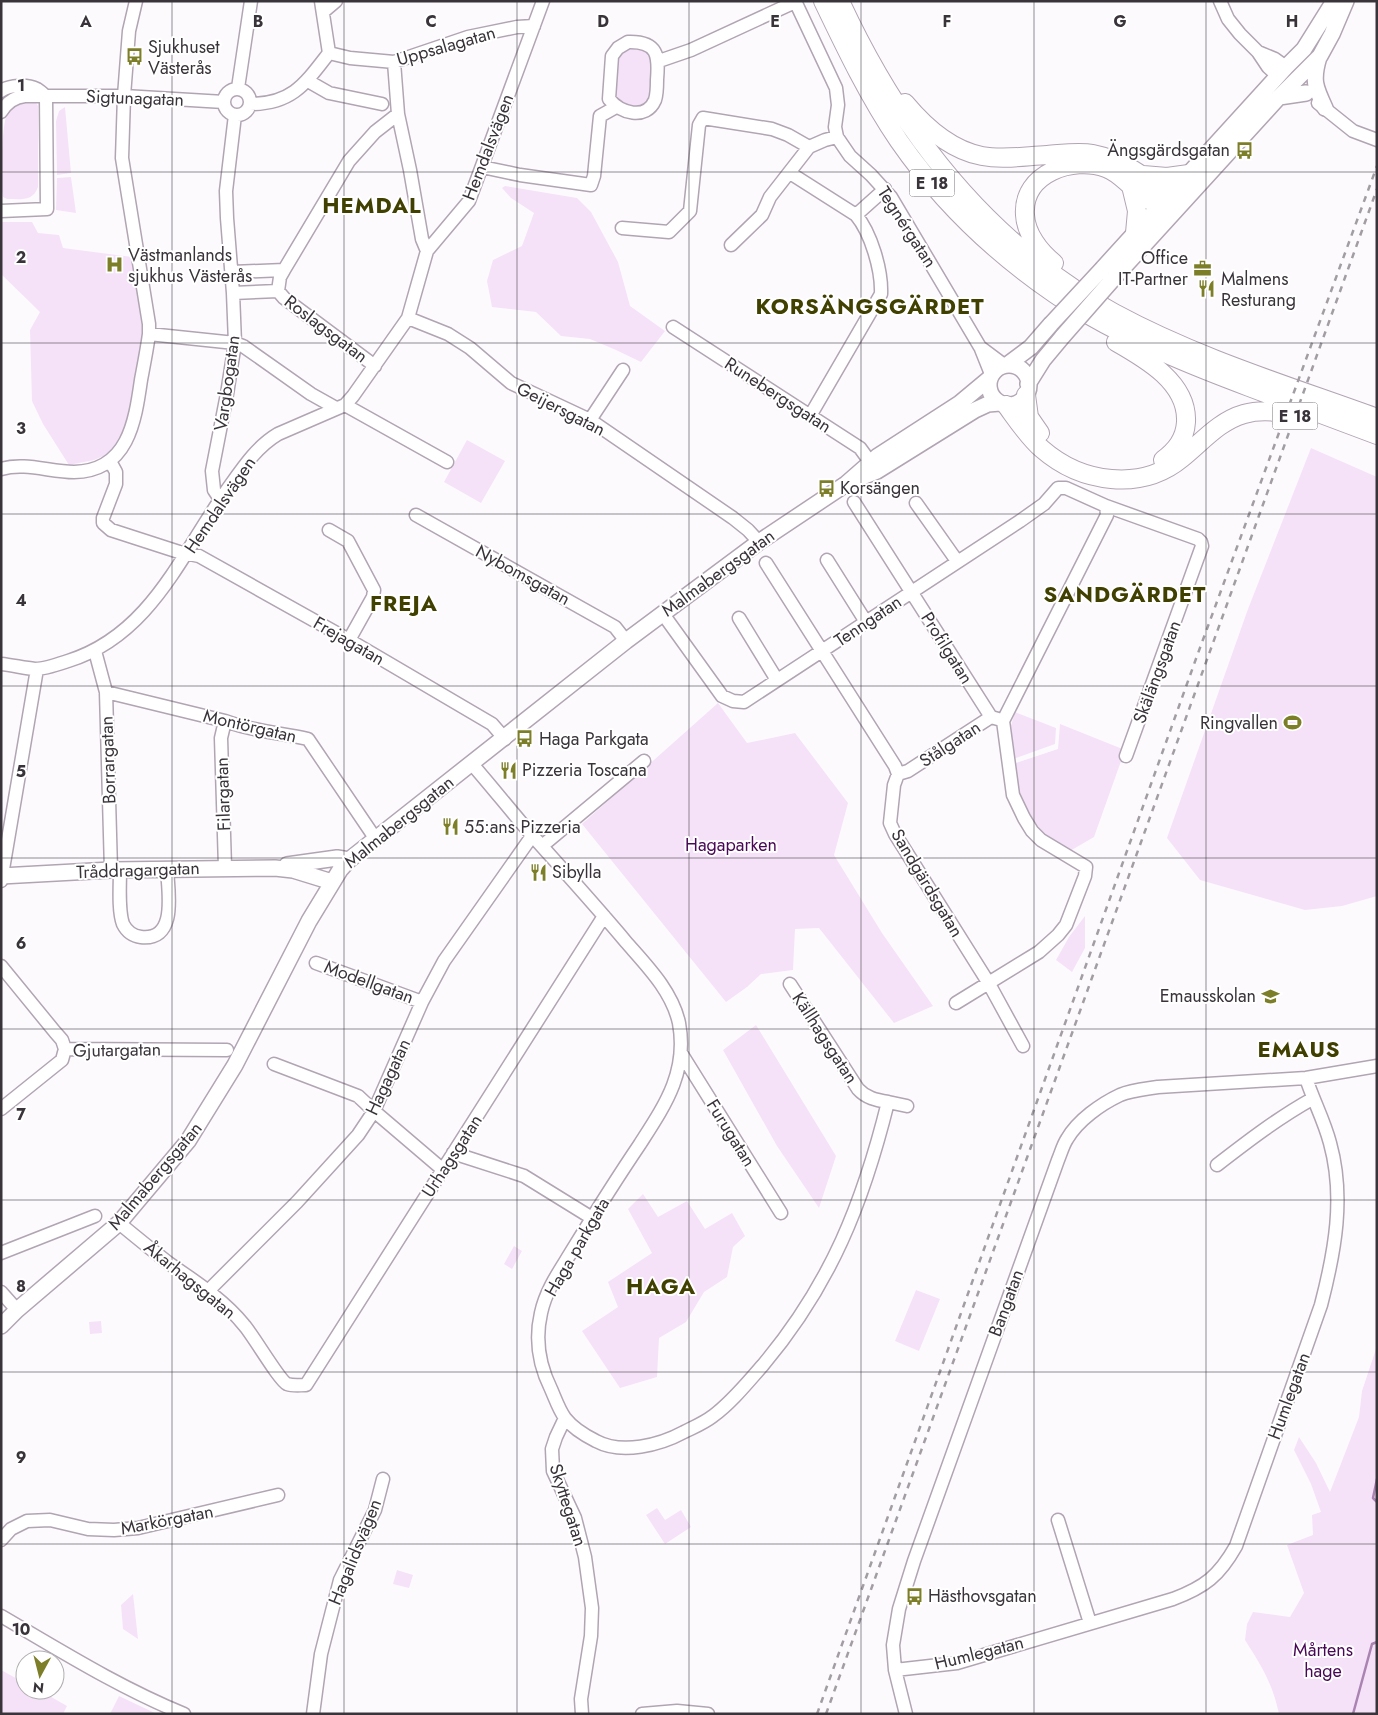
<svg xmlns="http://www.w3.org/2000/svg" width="1378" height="1715" font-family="Jost,sans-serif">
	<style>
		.green { fill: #f5e2f9 }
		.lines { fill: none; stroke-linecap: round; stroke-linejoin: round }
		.stream { stroke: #aa84b1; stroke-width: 2.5 }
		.minor-casing { stroke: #b1a5b3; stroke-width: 15 }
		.major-casing { stroke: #b1a5b3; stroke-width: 18 }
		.highway-casing { stroke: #b1a5b3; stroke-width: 20 }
		.minor { stroke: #fff; stroke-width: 12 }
		.major { stroke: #fff; stroke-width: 15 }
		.highway { stroke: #fff; stroke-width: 18 }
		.rail { stroke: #a19da2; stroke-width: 2.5; stroke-dasharray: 6 6; stroke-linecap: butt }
		.major-bridge-casing { stroke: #b1a5b3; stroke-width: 18; stroke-linecap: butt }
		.major-bridge { stroke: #fff; stroke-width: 15 }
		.grid { fill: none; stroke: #39343a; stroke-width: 1; stroke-opacity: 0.55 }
		.labels { text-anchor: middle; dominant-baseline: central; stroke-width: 4; stroke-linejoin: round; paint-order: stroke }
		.shield { fill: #fff; stroke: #747175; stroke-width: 1 }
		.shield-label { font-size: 16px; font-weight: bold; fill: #39343a }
		.street-label { font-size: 18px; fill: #39343a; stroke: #fff }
		.poi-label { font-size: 18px; fill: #39343a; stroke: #fff; text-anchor: start }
		.park-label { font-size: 18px; fill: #490855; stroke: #fff }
		.district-label { font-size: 22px; font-weight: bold; letter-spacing: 1px; fill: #404100; stroke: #fff }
		.grid-label { font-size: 16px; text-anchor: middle; font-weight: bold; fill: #39343a; stroke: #fff; stroke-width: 4; stroke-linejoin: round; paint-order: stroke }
	</style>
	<rect width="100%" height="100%" fill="#fdfafe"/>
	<path class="green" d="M626 45 646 47 655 58 652 97 638 107 623 106 614 95 616 58Z
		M31 100 36 103 38 106V187C33 202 20 199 7 199L3 197 2 190C2 174 0 113 12 105 17 102 26 102 31 100Z
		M65 107 71 173 57 175 56 121 59 111Z
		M71 177 76 213 56 210 57 178Z
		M505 186 577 198 591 212 618 262 630 306 665 331 641 362 616 350 590 339 561 336 536 312 492 307 487 281 493 260 522 246 534 213 511 198 502 188Z
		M1 222H32L38 233 59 235 63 248 132 257 144 328 130 416 121 440 110 453 94 460 69 465 43 424 32 401 30 330 40 312 1 274Z
		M467 440 505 461 481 503 444 482Z
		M1311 448 1377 477V896L1342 906 1305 910 1200 880 1167 838 1248 609Z
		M718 703 747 743 795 733 848 803 834 855 882 933 933 1006 894 1023 819 928 795 929 793 970 761 974 747 987 726 1002 582 824Z
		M1015 712 1056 728 1055 744 1013 759 1008 736Z
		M1060 724 1125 750 1094 837 1070 851 1046 836 1023 809 1013 764 1058 749Z
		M1085 916V948L1072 972 1056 960 1069 937Z
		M756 1025 836 1156 819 1208 777 1146 723 1050Z
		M643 1194 658 1217 687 1201 705 1229 732 1213 745 1236 733 1247 727 1277 704 1292 686 1322 659 1338 657 1377 620 1388 582 1331 618 1307 608 1282 652 1253 628 1209Z
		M514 1246 522 1251 512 1269 504 1264Z
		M916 1290 940 1299 919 1351 895 1341Z
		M101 1321 102 1333 90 1334 89 1322Z
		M1377 1346V1714H1279C1272 1682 1262 1667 1245 1640L1247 1624 1253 1612 1290 1617 1304 1593 1287 1545 1313 1535 1312 1515 1321 1512 1311 1484 1294 1450 1299 1437 1316 1463 1330 1492 1359 1417 1362 1391Z
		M657 1508 665 1520 681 1510 691 1527 665 1544 646 1515Z
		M397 1570 413 1575 409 1588 393 1584Z
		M133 1594 138 1639 123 1629 121 1605Z
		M1 1670 25 1683V1690H39L67 1706 63 1714H1Z
		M119 1696 157 1714H110Z"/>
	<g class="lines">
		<path class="stream" d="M1377 1479 1373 1498 1377 1502
			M1353 1714 1372 1644 1377 1642"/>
		<defs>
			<path id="minor" d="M321 1 329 53
				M795 1 836 88 838 105 835 127 837 137 850 156 871 175 891 197 980 347 1004 365
				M1220 1 1228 19 1240 34 1258 52 1268 67 1278 76
				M323 12 336 1
				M628 42C658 41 659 56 657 80 657 86 657 94 655 100 646 121 620 113 609 99L612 56 618 48Z
				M1258 52 1275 59 1286 67
				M329 53 350 58 394 62 468 37 517 27 534 26
				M659 61 691 50 795 2
				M394 62 398 114 410 170 422 239 427 251
				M308 81 329 93 382 104
				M238 88 251 1
				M224 102a13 13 0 1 1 26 0a13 13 0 1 1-26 0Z
				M1 91C9 85 27 84 37 89 40 91 44 94 46 97L47 209 1 211
				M1318 103 1353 131 1377 140
				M250 104C292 104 305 84 329 53
				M1 112C7 102 14 97 25 96H124L224 102
				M482 167 520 175 591 185 594 176 600 116 616 107
				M790 173 856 215C871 233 882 270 881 294L810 416
				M856 215 885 189
				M622 228 669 232 690 211 699 125 703 118 772 129 788 135 809 147 825 140 837 137
				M731 245 762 215 770 197 809 147
				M284 270 349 161 375 132 398 114
				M232 272 284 270 280 277 278 291 284 298 375 366
				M233 293 278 291
				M408 318 448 334 470 348 511 383 590 420 733 518 748 530 759 542
				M673 327 860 448 876 470
				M149 334 235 343 243 346 311 394 336 408
				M981 349 991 374
				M345 405 447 462
				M590 420 623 370
				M110 461 116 472V484L103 518V523L111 530 179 552 199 556 349 640 492 724 505 739
				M1 469C25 462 50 472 74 472 128 471 135 422 141 380 144 364 147 349 149 334V324L122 158 124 96 129 31 136 1
				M220 499 214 490 212 471 227 394 235 343 233 293 227 218 226 191 235 115
				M854 502 991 717
				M916 503 957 561
				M1106 506 1198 539 1201 542 1202 546 1126 756
				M416 515 615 627 626 641
				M329 530 348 541 374 590 373 597 349 640
				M827 560 866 622
				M766 563 895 766 898 774 894 785 890 823 895 834 988 982 1023 1046
				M663 614 722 696 733 701 744 702 1020 521 1044 504 1058 488H1066L1106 506 1107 515 1003 721 1013 795 1024 818 1032 831 1041 840 1086 867 1085 876 1066 925 1058 935 1039 952 956 1003
				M739 618 777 680
				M95 651 106 692 111 870
				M1 664C12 665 24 668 35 669 45 669 59 664 68 661 151 635 181 554 227 490 242 469 256 447 278 434L345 405 353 396 408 318 427 251 469 201 543 1
				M106 692 225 721C252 731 280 733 308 739L375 838
				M225 721 221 738 225 867
				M472 764C492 787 511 811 531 834 563 870 595 905 626 942 647 966 672 991 679 1023 688 1072 665 1105 640 1144 617 1178 595 1213 573 1249 561 1269 546 1289 541 1313 535 1339 539 1365 551 1389 555 1398 559 1410 565 1418 572 1427 586 1436 596 1441 622 1455 660 1445 684 1432 694 1427 704 1423 713 1416 732 1402 747 1383 763 1365 831 1284 863 1203 888 1102L907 1106
				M898 774 908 771 991 717 998 719
				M542 846 644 761
				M120 870C120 886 118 910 123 924 127 932 133 936 141 937 178 941 168 891 167 869
				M1 881 37 669
				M316 963 422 1002
				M1 966 55 1032 62 1040 65 1049
				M790 984 858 1089C866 1098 876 1100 888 1102
				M65 1049 227 1050
				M681 1053 781 1213
				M274 1064 358 1096 374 1111 442 1169
				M1 1109 62 1060 65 1049
				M453 1153 524 1176 592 1218
				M1217 1165C1248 1141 1278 1118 1312 1099
				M119 1223C136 1237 153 1251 170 1264 196 1282 224 1300 244 1325 253 1335 279 1380 287 1384 293 1386 299 1385 306 1385L604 916
				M1 1253 95 1216
				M208 1291 297 1202 358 1135 374 1111 422 1002 444 961 532 836
				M1 1292 17 1310
				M565 1418 556 1437 552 1449 553 1471 575 1518 585 1557 592 1608 591 1636 581 1699 582 1714
				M1058 1520 1090 1623
				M1 1540 11 1529 27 1521 50 1520 88 1529 114 1530 138 1528 278 1495
				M1 1616C61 1651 120 1688 184 1714
				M895 1670 957 1663 1173 1599C1205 1587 1219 1576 1236 1546L1321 1305C1335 1251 1345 1197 1330 1143 1324 1120 1313 1100 1306 1078
				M313 1714 321 1654 340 1580 375 1510 383 1479
				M642 1714 677 1711 708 1714
				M906 1714 895 1670 893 1645 899 1609 914 1561 1058 1160C1061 1153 1063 1145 1067 1139 1078 1120 1101 1104 1120 1095 1132 1090 1146 1089 1158 1087L1306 1078 1377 1066"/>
			<path id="major" d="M1319 57C1312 80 1315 87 1325 108
				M1279 97 1306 93
				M1103 268 1286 67 1304 49 1334 1
				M1113 279 1279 97 1320 56 1332 34 1346 1
				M1007 365 1031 347 1051 324
				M989 385a20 20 0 1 1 40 0a20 20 0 1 1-40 0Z
				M1028 384 1043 360 1063 336
				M857 479 877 471 975 410 988 404 1000 403
				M287 865 337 858 349 860
				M1 876 111 870 275 868 293 870 332 882
				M1 1326 17 1310 119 1223 188 1141 235 1065 309 921 340 870 349 860 626 641 759 542 846 484 878 456 960 403 990 378"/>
			<path id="highway" d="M823 1C846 49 869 97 899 141 940 200 995 253 1055 294 1065 301 1076 307 1087 314 1139 344 1193 366 1249 387 1292 403 1334 419 1377 435
				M840 1C900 131 987 243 1114 313 1197 358 1289 386 1377 418
				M905 103C925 127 950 150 982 156 1003 160 1026 156 1047 155 1062 154 1078 151 1093 154 1123 160 1146 177 1169 196
				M1143 175 1167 177 1189 174
				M1131 186 1137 211 1135 233
				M1054 263C1040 252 1026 234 1025 215 1022 173 1073 156 1106 168 1117 172 1123 179 1131 186 1140 193 1150 199 1158 207
				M1116 342C1146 359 1188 383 1186 422 1185 439 1176 450 1163 460
				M1026 395 1029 417 1040 433
				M1006 405C1017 420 1028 437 1042 449 1081 483 1141 492 1182 458 1202 442 1219 421 1244 414 1265 408 1287 413 1308 418"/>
		</defs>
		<use href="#minor" class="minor-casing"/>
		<use href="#major" class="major-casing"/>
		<use href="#highway" class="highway-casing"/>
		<use href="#minor" class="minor"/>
		<use href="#major" class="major"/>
		<use href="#highway" class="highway"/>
		<path class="rail" d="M817 1714 1197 656 1377 166
			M826 1714 1377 189"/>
		<defs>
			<path id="major-bridge" d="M1051 324 1103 268
				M1063 336 1113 279"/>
		</defs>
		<use href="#major-bridge" class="major-bridge-casing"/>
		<use href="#major-bridge" class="major-bridge"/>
	</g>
	<path class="grid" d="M172 1V1714M344 1V1714M517 1V1714M689 1V1714M861 1V1714M1034 1V1714M1206 1V1714M1 172H1377M1 343H1377M1 514H1377M1 686H1377M1 858H1377M1 1029H1377M1 1200H1377M1 1372H1377M1 1544H1377"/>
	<defs>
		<symbol id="bus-bare" viewBox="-9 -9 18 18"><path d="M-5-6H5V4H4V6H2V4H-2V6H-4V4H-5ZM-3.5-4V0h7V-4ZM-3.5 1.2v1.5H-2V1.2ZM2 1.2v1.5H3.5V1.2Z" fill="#7d7f28" stroke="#fff" stroke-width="2.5" paint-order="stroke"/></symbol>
		<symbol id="hospital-bare" viewBox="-9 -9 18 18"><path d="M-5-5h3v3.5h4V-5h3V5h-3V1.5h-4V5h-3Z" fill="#7d7f28" stroke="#fff" stroke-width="2.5" paint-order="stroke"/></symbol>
		<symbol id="office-bare" viewBox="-9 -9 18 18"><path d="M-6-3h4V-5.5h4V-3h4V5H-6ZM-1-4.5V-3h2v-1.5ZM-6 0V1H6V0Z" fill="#7d7f28" stroke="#fff" stroke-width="2.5" paint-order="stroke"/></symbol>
		<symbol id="restaurant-bare" viewBox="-9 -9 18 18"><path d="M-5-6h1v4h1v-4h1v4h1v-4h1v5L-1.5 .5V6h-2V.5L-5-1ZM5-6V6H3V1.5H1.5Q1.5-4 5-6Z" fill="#7d7f28" stroke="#fff" stroke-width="2.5" paint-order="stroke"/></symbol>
		<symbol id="stadium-bare" viewBox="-9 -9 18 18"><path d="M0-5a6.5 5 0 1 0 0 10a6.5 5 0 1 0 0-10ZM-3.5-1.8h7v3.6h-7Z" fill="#7d7f28" stroke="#fff" stroke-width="2.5" paint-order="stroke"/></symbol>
		<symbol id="school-bare" viewBox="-9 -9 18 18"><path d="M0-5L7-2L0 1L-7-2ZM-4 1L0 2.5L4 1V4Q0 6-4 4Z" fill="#7d7f28" stroke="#fff" stroke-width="2.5" paint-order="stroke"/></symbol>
	</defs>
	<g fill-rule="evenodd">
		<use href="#bus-bare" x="122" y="44" width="25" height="25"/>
		<use href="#bus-bare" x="1232" y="138" width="25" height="25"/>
		<use href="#hospital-bare" x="102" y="252" width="25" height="25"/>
		<use href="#office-bare" x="1190" y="256" width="25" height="25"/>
		<use href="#restaurant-bare" x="1194" y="276" width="25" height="25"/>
		<use href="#bus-bare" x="814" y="476" width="25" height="25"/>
		<use href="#stadium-bare" x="1280" y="710" width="25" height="25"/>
		<use href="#bus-bare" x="512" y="726" width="25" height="25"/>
		<use href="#restaurant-bare" x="496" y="758" width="25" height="25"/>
		<use href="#restaurant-bare" x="438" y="814" width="25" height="25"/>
		<use href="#restaurant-bare" x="526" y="860" width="25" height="25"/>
		<use href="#school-bare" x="1258" y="984" width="25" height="25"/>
		<use href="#bus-bare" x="902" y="1584" width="25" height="25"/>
	</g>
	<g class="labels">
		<g class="shield">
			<rect x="909.5" y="169.5" width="45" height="27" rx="4"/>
			<rect x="1272.5" y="402.5" width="45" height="27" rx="4"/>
		</g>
		<g class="shield-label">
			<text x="932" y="183">E 18</text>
			<text x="1295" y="416">E 18</text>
		</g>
		<g class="street-label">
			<text transform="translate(446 46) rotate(-16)">Uppsalagatan</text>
			<text transform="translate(135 98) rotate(2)">Sigtunagatan</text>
			<text transform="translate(488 147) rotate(-69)">Hemdalsvägen</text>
			<text transform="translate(907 227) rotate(57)">Tegnérgatan</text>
			<text transform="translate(326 329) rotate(37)">Roslagsgatan</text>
			<text transform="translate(227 383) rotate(-82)">Vargbogatan</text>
			<text transform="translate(778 395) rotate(33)">Runebergsgatan</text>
			<text transform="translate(561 409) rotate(27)">Geijersgatan</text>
			<text transform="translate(220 505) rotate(-56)">Hemdalsvägen</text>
			<text transform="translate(718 573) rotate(-36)">Malmabergsgatan</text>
			<text transform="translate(523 575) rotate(29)">Nybomsgatan</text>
			<text transform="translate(868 621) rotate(-34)">Tenngatan</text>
			<text transform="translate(349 641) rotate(30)">Frejagatan</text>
			<text transform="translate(947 648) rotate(58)">Profilgatan</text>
			<text transform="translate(1157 672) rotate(-70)">Skälängsgatan</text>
			<text transform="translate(250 726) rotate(13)">Montörgatan</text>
			<text transform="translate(950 744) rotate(-33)">Stålgatan</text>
			<text transform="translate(108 760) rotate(-92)">Borrargatan</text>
			<text transform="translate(223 794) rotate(-92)">Filargatan</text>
			<text transform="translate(399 822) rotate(-39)">Malmabergsgatan</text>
			<text transform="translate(138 870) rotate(-2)">Tråddragargatan</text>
			<text transform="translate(927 883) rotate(59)">Sandgärdsgatan</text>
			<text transform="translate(369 982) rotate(20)">Modellgatan</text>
			<text transform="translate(825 1038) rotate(57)">Källhagsgatan</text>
			<text transform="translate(117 1050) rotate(-1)">Gjutargatan</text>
			<text transform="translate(388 1077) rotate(-65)">Hagagatan</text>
			<text transform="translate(731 1133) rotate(58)">Furugatan</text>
			<text transform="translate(452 1156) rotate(-57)">Urhagsgatan</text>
			<text transform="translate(155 1176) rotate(-50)">Malmabergsgatan</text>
			<text transform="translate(577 1247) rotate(-60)">Haga parkgata</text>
			<text transform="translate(190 1280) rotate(39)">Åkarhagsgatan</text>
			<text transform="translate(1006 1303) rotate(-70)">Bangatan</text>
			<text transform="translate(1289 1396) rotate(-70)">Humlegatan</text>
			<text transform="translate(568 1505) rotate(72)">Skyttegatan</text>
			<text transform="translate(167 1520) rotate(-11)">Markörgatan</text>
			<text transform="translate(355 1552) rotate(-68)">Hagalidsvägen</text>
			<text transform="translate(979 1653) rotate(-14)">Humlegatan</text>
		</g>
		<g class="poi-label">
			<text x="148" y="47">Sjukhuset<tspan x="148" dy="21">Västerås</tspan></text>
			<text x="1230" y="150" text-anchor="end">Ängsgärdsgatan</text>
			<text x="128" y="255">Västmanlands<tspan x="128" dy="21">sjukhus Västerås</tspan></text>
			<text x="1188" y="258" text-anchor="end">Office<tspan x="1188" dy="21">IT-Partner</tspan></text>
			<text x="1221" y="279">Malmens<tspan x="1221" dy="21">Resturang</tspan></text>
			<text x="840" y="488">Korsängen</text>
			<text x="1278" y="723" text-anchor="end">Ringvallen</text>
			<text x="539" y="739">Haga Parkgata</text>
			<text x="522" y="770">Pizzeria Toscana</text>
			<text x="464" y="827">55:ans Pizzeria</text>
			<text x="552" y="872">Sibylla</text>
			<text x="1256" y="996" text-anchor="end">Emausskolan</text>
			<text x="928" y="1596">Hästhovsgatan</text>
		</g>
		<g class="park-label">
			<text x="731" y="845">Hagaparken</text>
			<text x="1323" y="1650">Mårtens<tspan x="1323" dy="21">hage</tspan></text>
		</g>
		<g class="district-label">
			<text x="372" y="205">HEMDAL</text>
			<text x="870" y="306">KORSÄNGSGÄRDET</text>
			<text x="1125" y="594">SANDGÄRDET</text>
			<text x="404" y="603">FREJA</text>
			<text x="1299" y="1049">EMAUS</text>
			<text x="661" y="1286">HAGA</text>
		</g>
	</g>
	<g class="grid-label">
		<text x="86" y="27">A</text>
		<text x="258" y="27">B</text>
		<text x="431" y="27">C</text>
		<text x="603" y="27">D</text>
		<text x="775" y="27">E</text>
		<text x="947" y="27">F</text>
		<text x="1120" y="27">G</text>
		<text x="1292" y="27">H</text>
		<text x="21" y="91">1</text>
		<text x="21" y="263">2</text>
		<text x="21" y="434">3</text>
		<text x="21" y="606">4</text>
		<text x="21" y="777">5</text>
		<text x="21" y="949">6</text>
		<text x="21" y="1120">7</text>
		<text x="21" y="1292">8</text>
		<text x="21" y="1463">9</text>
		<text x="21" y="1635">10</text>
	</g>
	<rect width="1378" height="1715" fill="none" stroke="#39343a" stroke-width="5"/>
	<g transform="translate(40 1675) rotate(187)"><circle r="24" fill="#ffffff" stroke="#b0aeb0"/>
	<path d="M0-4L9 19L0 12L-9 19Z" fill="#7d7f28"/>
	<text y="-8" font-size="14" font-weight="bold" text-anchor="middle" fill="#39343a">N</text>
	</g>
</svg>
